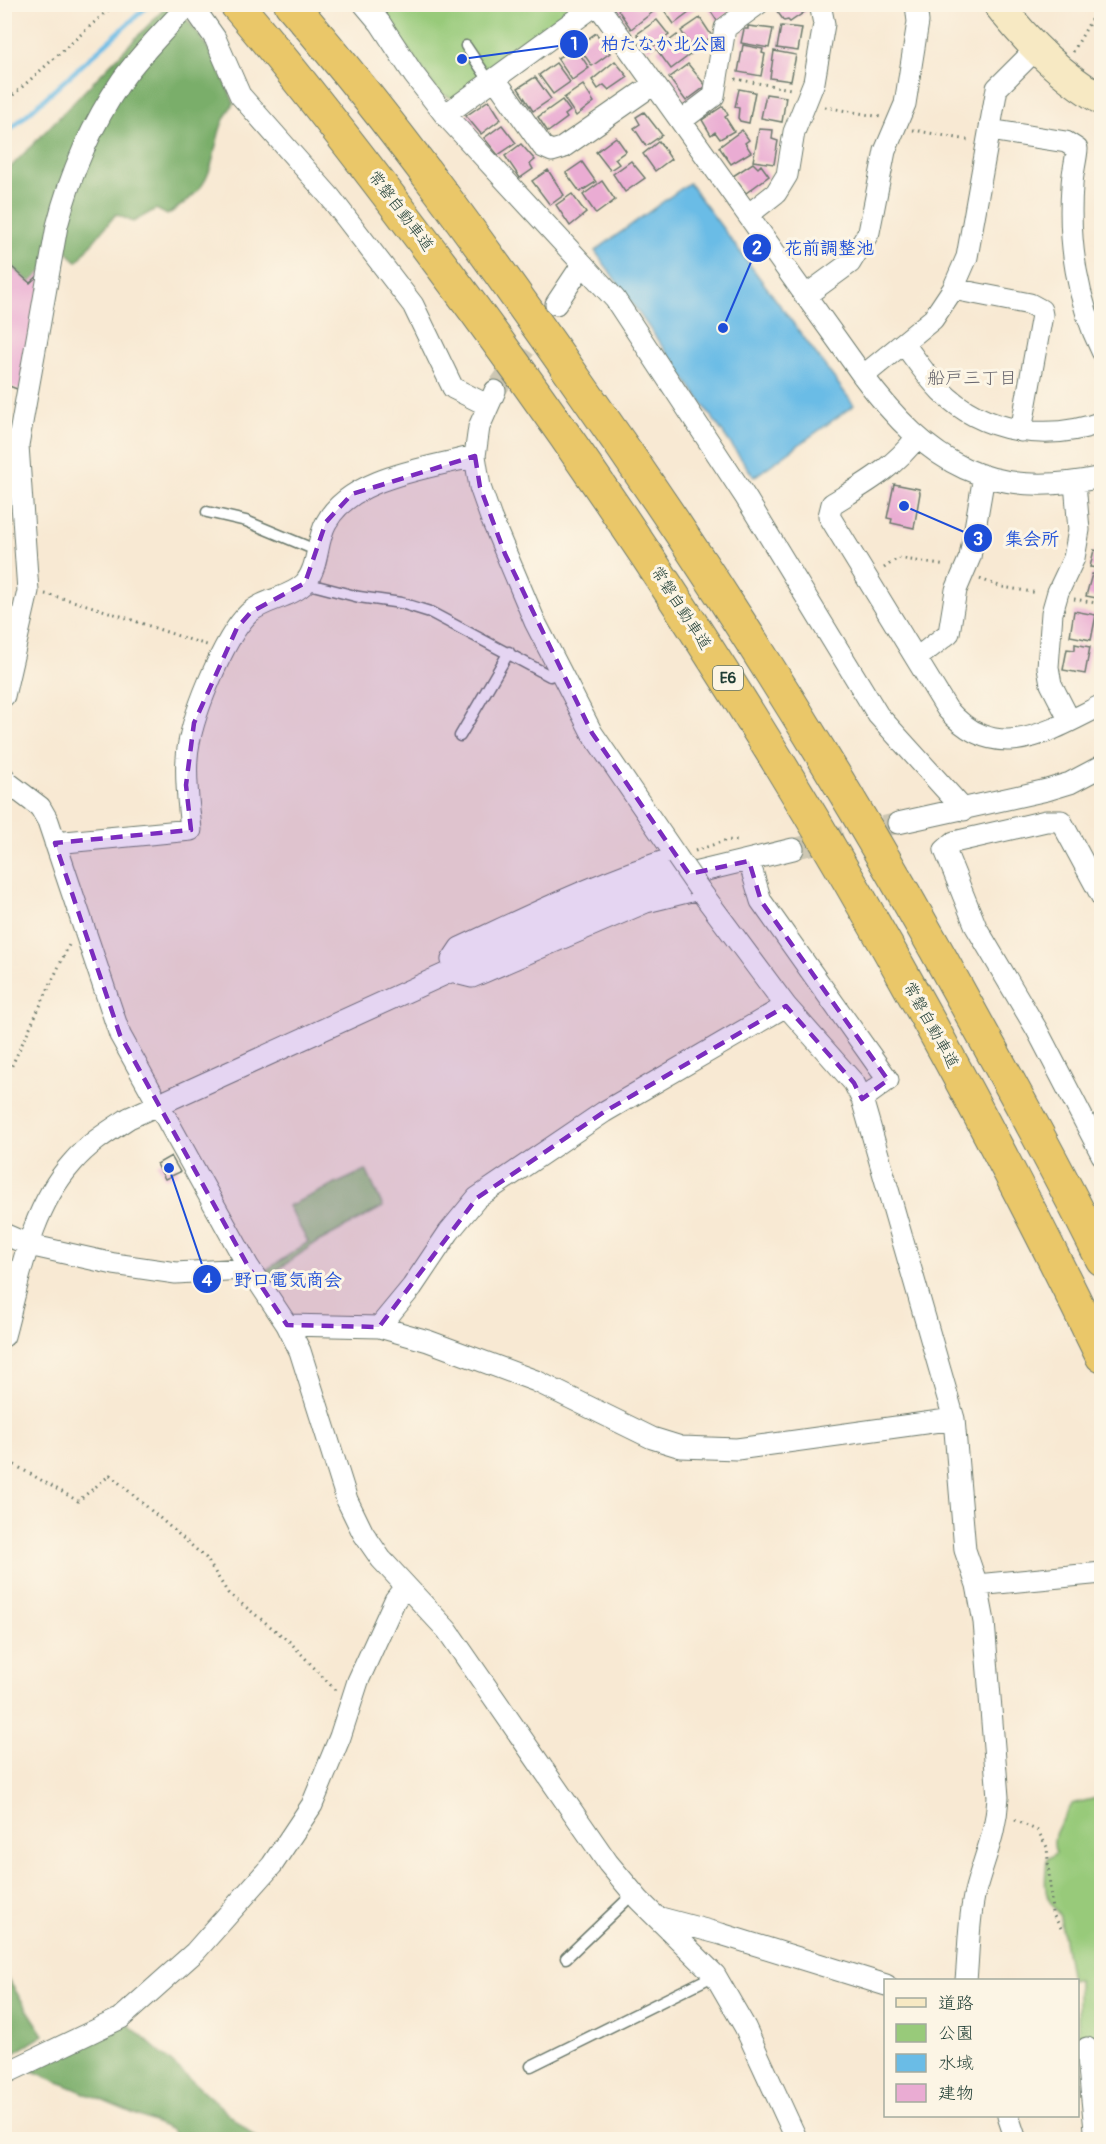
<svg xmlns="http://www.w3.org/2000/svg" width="1106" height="2144" font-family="Pangolin,'Klee One',sans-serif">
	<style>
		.green { fill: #98ca7a; stroke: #5c8457; stroke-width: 1.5 }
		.forest { fill: #7aae6a; stroke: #4c764f; stroke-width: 1.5 }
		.water { fill: #6abce6; stroke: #447c8d; stroke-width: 1.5 }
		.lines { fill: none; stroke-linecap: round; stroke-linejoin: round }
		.stream { stroke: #6abce6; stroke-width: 5 }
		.building { fill: #eaacd3 }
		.street-tunnel { stroke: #cdc7b3; stroke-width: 21; stroke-dasharray: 21 10; stroke-linecap: butt }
		.lane-casing { stroke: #6b796c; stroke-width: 13 }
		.street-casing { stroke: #6b796c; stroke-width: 23 }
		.secondary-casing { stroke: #6b796c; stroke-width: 32 }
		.highway-casing { stroke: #6b796c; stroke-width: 35 }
		.path { stroke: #6b796c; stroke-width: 3; stroke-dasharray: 1.5 4.5; stroke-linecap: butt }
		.lane { stroke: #fff; stroke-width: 10 }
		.street { stroke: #fff; stroke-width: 21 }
		.secondary { stroke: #f7e9c3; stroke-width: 30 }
		.highway { stroke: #eac769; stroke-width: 33 }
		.street-bridge-casing { stroke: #6b796c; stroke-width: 23; stroke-linecap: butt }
		.street-bridge { stroke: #fff; stroke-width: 21 }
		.marked { fill: #7b2cbf; fill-opacity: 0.2; stroke: #7b2cbf; stroke-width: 4.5; stroke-dasharray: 12 8; stroke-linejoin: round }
		.labels { text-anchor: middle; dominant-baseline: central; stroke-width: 6; stroke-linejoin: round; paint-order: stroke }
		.shield { fill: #fcf5e5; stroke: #617469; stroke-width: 1.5 }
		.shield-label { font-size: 15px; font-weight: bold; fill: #1f3d34 }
		.street-label { font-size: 16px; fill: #1f3d34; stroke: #fcf5e5 }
		.neighbourhood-label { font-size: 18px; fill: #66646c; stroke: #fcf5e5 }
		.leader { fill: none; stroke: #1d4ed8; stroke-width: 2 }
		.callout-dot { fill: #1d4ed8; stroke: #fcf5e5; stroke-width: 2 }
		.mark-label { font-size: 18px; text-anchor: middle; font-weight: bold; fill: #fff }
		.callout-label { font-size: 18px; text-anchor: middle; font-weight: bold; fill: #1d4ed8; stroke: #fcf5e5; stroke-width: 6; stroke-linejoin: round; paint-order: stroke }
	</style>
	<rect width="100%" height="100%" fill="#fcf5e5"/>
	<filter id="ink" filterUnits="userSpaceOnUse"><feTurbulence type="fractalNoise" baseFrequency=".0167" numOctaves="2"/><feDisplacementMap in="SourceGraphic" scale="12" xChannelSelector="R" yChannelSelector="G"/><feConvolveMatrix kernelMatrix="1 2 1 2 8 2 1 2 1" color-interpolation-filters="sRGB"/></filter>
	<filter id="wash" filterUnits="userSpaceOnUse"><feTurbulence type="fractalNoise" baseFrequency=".008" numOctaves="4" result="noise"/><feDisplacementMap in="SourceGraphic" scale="24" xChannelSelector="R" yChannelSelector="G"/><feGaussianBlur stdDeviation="1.35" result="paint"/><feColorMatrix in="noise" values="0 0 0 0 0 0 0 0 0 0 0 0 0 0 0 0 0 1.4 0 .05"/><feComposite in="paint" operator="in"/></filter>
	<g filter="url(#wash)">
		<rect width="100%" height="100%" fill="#f8e9d3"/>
		<path class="green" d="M376 5H586L454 99 439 93Z
			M366 1170 383 1207 314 1244 263 1280 259 1275 308 1242 288 1206Z
			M1101 1797V2040L1078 2039V1980H1071L1060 1917C1057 1910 1052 1906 1049 1900 1043 1888 1046 1872 1047 1859L1056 1853C1048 1834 1064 1821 1072 1804Z"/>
		<path class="forest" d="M168 5H174C205 37 217 62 234 103 215 128 219 145 209 172 202 192 184 204 167 215L156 209 133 222 116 214 77 262 60 245 44 270 30 283 5 260V173Z
			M4 1973 44 2035 5 2059H4Z
			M128 2024 257 2139H179L170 2129 30 2070Z"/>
		<path class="water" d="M689 183 854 405 754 477 595 251Z"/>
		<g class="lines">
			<path class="stream" d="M4 135 150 4"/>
		</g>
		<g id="blocks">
			<path class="building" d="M625 4 637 7 646 4 653 12 631 29 618 10Z
				M671 4H701L674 24 664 10Z
				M706 4H731L734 8 717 21Z
				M777 4H806L809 9 790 22 788 20 784 21 774 7Z
				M700 18 712 36 694 50 681 31Z
				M657 20 669 35 648 50 637 34Z
				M748 26 773 29 769 48 741 43 744 29H748Z
				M781 26 802 28 798 51 777 48Z
				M596 33 610 53 592 66 578 46Z
				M677 35 691 54 671 69 657 50Z
				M743 45 763 49 762 53 765 54 761 76 738 72Z
				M576 48 589 68 572 80 557 58Z
				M774 51 796 55 791 81 770 78Z
				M615 61 628 77 609 90 604 85 598 89 592 80Z
				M556 63 570 82 553 94 539 75Z
				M688 64 706 86 686 101 669 78Z
				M535 77 551 99 533 111 518 88Z
				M583 85 594 102 576 116 564 98Z
				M739 89 755 92 749 123 740 121 738 118 739 108 735 107Z
				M766 94 786 97 782 122 761 118Z
				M489 100 501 119 481 134 466 116Z
				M562 100 570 111 565 115 567 118 548 132 538 117Z
				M723 106 728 115 725 117 734 131 720 139 715 132 711 135 702 120Z
				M644 112 662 135 646 146 634 128 640 124 636 117Z
				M502 125 516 143 498 155 484 138Z
				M759 129 773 130 772 139 778 141 774 164 753 161Z
				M742 130 749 140 745 143 751 152 731 164 719 147Z
				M616 137 626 151 615 159 619 164 610 170 596 152Z
				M659 141 671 159 655 171 643 154Z
				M521 144 535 160 530 164 533 169 520 178 505 156Z
				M631 161 645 178 625 192 613 174Z
				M582 162 596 182 580 192 566 173Z
				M753 163 758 168 761 165 769 176 746 193 733 176Z
				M548 170 564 195 550 205 532 181Z
				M602 181 615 200 596 214 583 195Z
				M572 194 586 213 570 226 556 205Z
				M4 260 30 283 44 270 22 391 4 384Z
				M894 484 919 489 920 493 914 528 891 523 892 519 887 518Z
				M1094 550 1102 552V572H1099V568L1090 567Z
				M1092 574 1102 575V599L1086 596Z
				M1074 611 1096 615 1091 640 1070 636Z
				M1075 644 1090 647 1085 674 1063 670 1067 649 1075 650Z
				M171 1156 180 1172 165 1179 157 1164Z"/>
		</g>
	</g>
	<g filter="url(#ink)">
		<use href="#blocks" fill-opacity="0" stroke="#6b796c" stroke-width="1.5"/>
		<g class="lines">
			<path class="street-tunnel" d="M495 391 545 321
				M793 849 898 823"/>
			<defs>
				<path id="lane" d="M466 46 490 82
					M207 512 246 521 318 551
					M305 583 359 597 401 603 430 612 550 676 559 672
					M460 736 509 652
					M566 1958 634 1893
					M531 2066 715 1975"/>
				<path id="street" d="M191 4 215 38 240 95 330 197 413 305 453 388 487 405
					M364 4 380 23 414 75 445 115 615 299 746 498 878 715 964 810
					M597 4 863 376C929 464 989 501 1102 477
					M495 79 543 147 552 151 562 148 654 84
					M445 115 597 4
					M681 121 714 96 725 28 758 4
					M990 130 1066 142 1077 149C1076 162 1072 174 1072 186 1068 242 1077 301 1102 351
					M748 215 776 193 787 175 794 132 814 82 824 24 820 4
					M953 289 1030 304 1041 310 1042 315 1021 431
					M805 296 850 263 869 232 885 151 905 104 918 22 916 4
					M556 304 582 265
					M904 344C916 360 927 377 941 391 983 433 1048 442 1102 422
					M863 376 933 319 953 289 967 257 997 88 1036 49
					M495 391 479 427 475 456 480 487 491 518 535 622 592 733 677 857C602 880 531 915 460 948L452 960 460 974 472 977 646 902 699 889 786 1006 854 1083 862 1099 954 1419 965 1550 977 1585 984 1622 998 1797C996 1835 984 1857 975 1892 968 1920 969 1952 966 1980
					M916 438C894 468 864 484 832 504L829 516 947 709C996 766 1048 732 1102 705
					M917 658 949 633 956 590 970 557 984 476
					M4 696 28 591 18 445 57 226C70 175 92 124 122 80 141 53 166 29 189 4
					M1070 721 1051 684 1048 667 1052 613 1058 592 1074 558 1079 530 1075 483
					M4 777 7 782 40 807 48 821 120 1035 248 1266 287 1325 300 1351 347 1500 363 1533 381 1559 447 1630 608 1863 639 1900 715 1975 745 2027 797 2140
					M898 823 1047 790 1070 783 1102 766
					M55 843 191 830C189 806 185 782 187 758 189 722 223 638 249 613 264 599 291 598 305 583 319 567 316 541 326 523 350 477 429 468 475 456
					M749 861 761 901 888 1080 862 1099
					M1102 897 1061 821H1046L954 842 945 850 976 927 1037 1030 1102 1155
					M4 1234 29 1245 114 1264 176 1273 243 1269 248 1266
					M287 1325 379 1327 428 1341 536 1381 652 1438 681 1447 737 1449 954 1419
					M379 1327 412 1287 449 1232 477 1198 604 1112 786 1006
					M4 1336C20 1277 30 1210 72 1163 88 1144 109 1131 129 1118L610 899 665 880 793 849
					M977 1585 1102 1573
					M657 1917 721 1934 886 1985
					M1087 2048 1096 2140
					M4 2074 121 2018 195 1952 272 1865 312 1805 340 1737 358 1681 395 1600 405 1587
					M1008 2116 1016 2140"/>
				<path id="secondary" d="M998 4C1027 42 1060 75 1102 100"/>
				<path id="highway" d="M236 4C299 78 358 155 417 233 683 582 910 960 1102 1356
					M291 4C394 124 487 253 577 382 724 589 857 803 978 1026 1021 1103 1063 1180 1102 1259"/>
			</defs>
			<use href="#lane" class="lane-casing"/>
			<use href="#street" class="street-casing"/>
			<use href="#secondary" class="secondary-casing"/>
			<use href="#highway" class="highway-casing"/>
			<path class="path" d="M536 4H548
				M1073 52 1100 4
				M735 79 791 89
				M4 103 115 4
				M825 107 881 117
				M913 130 968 140
				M884 568 898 558 946 566
				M980 579 1002 587 1038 593
				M45 594C100 606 153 629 207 645
				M1074 599 1102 604
				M695 851 727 840 738 841
				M4 1082 69 945
				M4 1459 78 1501 110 1475 206 1558 228 1593 290 1642 335 1690
				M1015 1820 1038 1831 1047 1847 1052 1913 1061 1928"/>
			<use href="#lane" class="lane"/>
			<use href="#street" class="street"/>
			<use href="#secondary" class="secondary"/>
			<use href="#highway" class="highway"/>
			<defs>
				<path id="street-bridge" d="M677 857 699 889"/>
			</defs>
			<use href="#street-bridge" class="street-bridge-casing"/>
			<use href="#street-bridge" class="street-bridge"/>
		</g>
	</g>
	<path class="marked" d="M475 456 480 487 505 554 592 733 689 874 749 861 761 901 888 1080 862 1099 854 1083 786 1006 604 1112 477 1198 379 1327 287 1325 248 1266 120 1035 55 843 191 830 186 785 194 723 237 628 251 612 305 583 326 522 352 494Z"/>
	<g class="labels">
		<rect class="shield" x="713" y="666" width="30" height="24" rx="4.5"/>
		<g class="shield-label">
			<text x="728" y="678">E6</text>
		</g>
		<g class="street-label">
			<text transform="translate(401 211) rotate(53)">常磐自動車道</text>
			<text transform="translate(681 608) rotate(57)">常磐自動車道</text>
			<text transform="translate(931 1025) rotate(61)">常磐自動車道</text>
		</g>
		<g class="neighbourhood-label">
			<text x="972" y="378">船戸三丁目</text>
		</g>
	</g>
	<path class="leader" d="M462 59L574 44M723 328L757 248M904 506L978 538M169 1168L207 1279"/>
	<g class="callout-dot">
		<circle cx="462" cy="59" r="6"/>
		<circle cx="723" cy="328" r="6"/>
		<circle cx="904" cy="506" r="6"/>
		<circle cx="169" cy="1168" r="6"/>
		<circle cx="574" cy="44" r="15"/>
		<circle cx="757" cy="248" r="15"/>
		<circle cx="978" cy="538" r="15"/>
		<circle cx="207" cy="1279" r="15"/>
	</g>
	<g class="mark-label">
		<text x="574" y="50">1</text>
		<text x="757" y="254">2</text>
		<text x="978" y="545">3</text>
		<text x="207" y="1286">4</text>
	</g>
	<g class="callout-label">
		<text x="664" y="50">柏たなか北公園</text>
		<text x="829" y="254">花前調整池</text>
		<text x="1032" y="545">集会所</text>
		<text x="288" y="1286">野口電気商会</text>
	</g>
	<rect width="1106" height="2144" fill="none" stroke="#fcf5e5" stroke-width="24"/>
	<rect x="884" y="1979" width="195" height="138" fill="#fcf5e5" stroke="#a4ab9e" stroke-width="1.5"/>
	<rect x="896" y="1998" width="30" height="9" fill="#f7e9c3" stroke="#a4ab9e" stroke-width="1.5"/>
	<text x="938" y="2009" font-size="18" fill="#1f3d34">道路</text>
	<rect x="896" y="2024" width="30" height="18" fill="#98ca7a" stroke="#a4ab9e" stroke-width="1.5"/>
	<text x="938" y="2039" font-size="18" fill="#1f3d34">公園</text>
	<rect x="896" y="2054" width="30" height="18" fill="#6abce6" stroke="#a4ab9e" stroke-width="1.5"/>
	<text x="938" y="2069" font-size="18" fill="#1f3d34">水域</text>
	<rect x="896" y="2084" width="30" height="18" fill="#eaacd3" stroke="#a4ab9e" stroke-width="1.5"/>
	<text x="938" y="2099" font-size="18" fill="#1f3d34">建物</text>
</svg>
